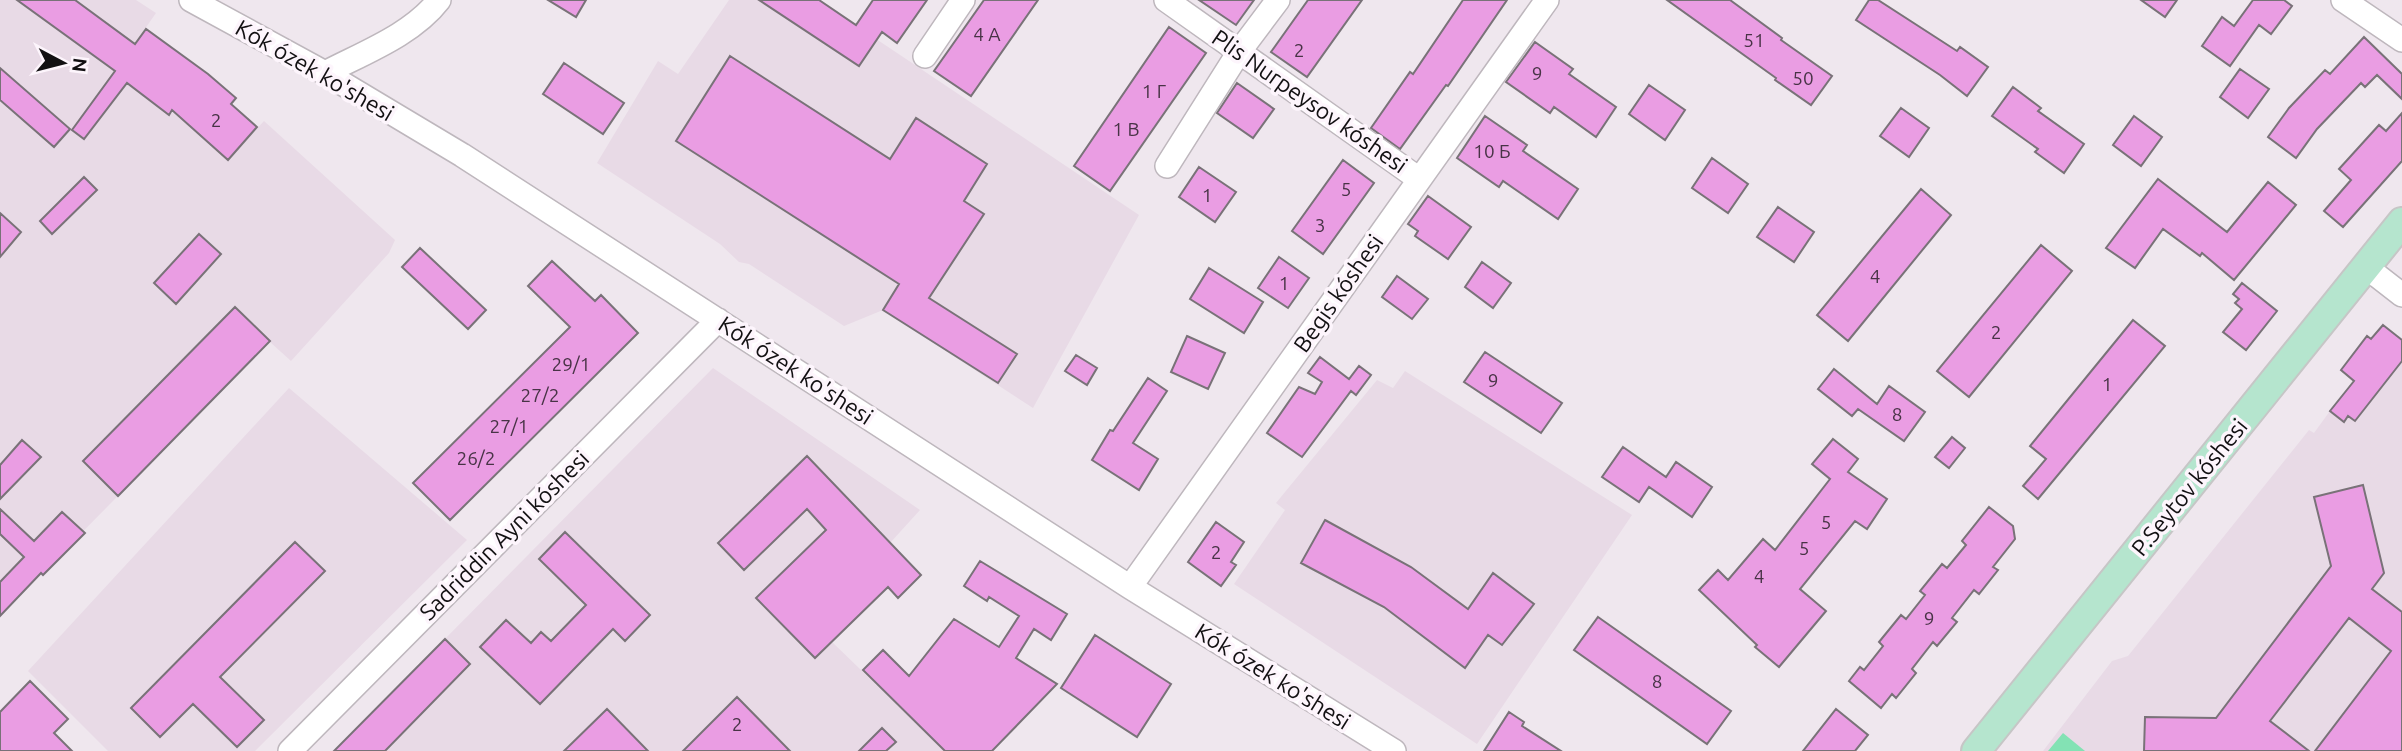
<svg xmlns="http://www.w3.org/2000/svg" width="2402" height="751" font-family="Ubuntu,sans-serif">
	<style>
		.built { fill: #e8dae6 }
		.green { fill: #83e2b4 }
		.building { fill: #ea9de3; stroke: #797278; stroke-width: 2 }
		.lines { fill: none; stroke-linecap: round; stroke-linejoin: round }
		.minor-casing { stroke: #beb7bd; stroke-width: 26 }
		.major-casing { stroke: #c6c6c6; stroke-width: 32 }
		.minor { stroke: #fff; stroke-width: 23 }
		.major { stroke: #b5e5ce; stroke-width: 28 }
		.labels { text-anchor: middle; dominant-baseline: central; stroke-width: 7; stroke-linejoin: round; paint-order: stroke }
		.number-label { font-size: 19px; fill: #483346 }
		.street-label { font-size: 23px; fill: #121012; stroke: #fdf5fc }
	</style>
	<rect width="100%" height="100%" fill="#efe7ee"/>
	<path class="built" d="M0 0H136L156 13 114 73 169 114 174 112 228 160 264 121 395 240 389 253 291 361 270 342 30 585 13 568 0 581V248L5 251 21 232 0 213Z
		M729 0H818L1139 215 1033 408 883 310 844 326 749 264 739 262 720 244 597 163 658 61 678 74Z
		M2402 361V751H2043L2112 661 2128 656 2309 430 2314 433 2330 411 2343 422 2348 416 2355 421Z
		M713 368 920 510 890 543 921 575 898 598 887 587 832 642 945 751H334Z
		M1405 371 1632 515 1477 744 1234 584 1285 510 1276 503 1377 380 1393 388Z
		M289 388 467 540 255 751H108L28 671Z"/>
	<path class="green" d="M2063 733 2085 751H2048Z"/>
	<path class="building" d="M17 0H75L135 44 146 29 208 74 236 98 231 104 257 127 228 160 172 110 169 115 127 83 84 139 72 130 115 71Z
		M548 0H586L576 17Z
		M759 0H819L856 25 873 0H927L897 43 882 32 859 66Z
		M984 0H1038L971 96 934 71Z
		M1199 0H1254L1236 25Z
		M1308 0H1362L1307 77 1271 52Z
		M1463 0H1507L1448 86 1446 85 1400 149 1371 128 1410 72 1413 74Z
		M1667 0H1730L1782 38 1781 40 1832 76 1811 105 1775 80 1776 78Z
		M1869 0H1878L1957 51 1960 47 1988 67 1967 96 1940 75 1856 20Z
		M2141 0H2177L2165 17Z
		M2253 0H2284L2292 6 2271 34 2259 25 2230 66 2202 46 2222 17 2234 26Z
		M1169 27 1206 53 1110 191 1074 166Z
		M2364 37 2402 74V99L2377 75 2365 87 2361 83 2317 129 2296 158 2268 137 2289 108 2325 70 2330 74Z
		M1535 42 1573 69 1569 74 1616 107 1596 137 1554 107 1550 113 1506 82Z
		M730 56 890 159 916 118 987 164 964 201 984 214 929 298 1017 354 998 383 883 310 899 284 676 141Z
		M564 63 624 103 603 134 543 94Z
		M0 68 70 129 54 147 0 100Z
		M2240 69 2269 89 2248 118 2220 97Z
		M1237 83 1274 109 1253 138 1217 113Z
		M1649 85 1685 110 1665 140 1629 114Z
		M2013 87 2041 108 2038 111 2084 144 2064 173 2035 152 2038 149 1992 116Z
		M1901 108 1929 128 1909 157 1880 136Z
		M2402 113V161L2343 227 2324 211 2351 180 2339 169 2379 125 2386 131Z
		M1485 116 1527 145 1523 151 1578 189 1558 219 1503 181 1499 187 1457 158Z
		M2134 116 2162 137 2141 166 2113 145Z
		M1712 158 1748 184 1728 213 1692 188Z
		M1343 160 1374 183 1323 254 1292 231Z
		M1199 167 1236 192 1215 222 1179 197Z
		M84 177 97 190 52 234 40 221Z
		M2158 179 2227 232 2268 182 2296 205 2234 280 2202 253 2200 256 2163 229 2135 268 2106 248Z
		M1921 189 1951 215 1848 341 1817 315Z
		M1428 196 1471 227 1448 259 1415 236 1418 231 1408 224Z
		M1778 207 1814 232 1794 262 1757 237Z
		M0 213 21 232 0 257Z
		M199 234 221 254 176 304 154 283Z
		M2041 245 2072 271 1969 397 1937 371Z
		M420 248 486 310 468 329 402 267Z
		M1279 257 1309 278 1288 308 1258 288Z
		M552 261 595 301 601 295 638 333 450 520 413 483 570 327 528 286Z
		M1482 262 1511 283 1493 308 1465 287Z
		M1209 268 1263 302 1244 333 1190 299Z
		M1397 276 1428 299 1412 319 1382 297Z
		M2242 283 2277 311 2246 350 2223 332 2242 309 2235 303 2239 299 2233 294Z
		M235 307 270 341 118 496 83 461Z
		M2133 320 2165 346 2038 499 2023 486 2046 459 2030 446Z
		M2383 325 2402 340V361L2355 421 2348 416 2344 422 2330 411 2354 381 2341 370 2367 336 2371 339Z
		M1187 336 1225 353 1208 389 1171 372Z
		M1485 352 1562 403 1541 433 1464 382Z
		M1076 355 1097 368 1087 385 1065 371Z
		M1320 357 1349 379 1359 366 1371 375 1356 395 1351 391 1302 457 1267 433 1299 387 1315 394 1322 382 1308 373Z
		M1834 369 1877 404 1889 386 1925 412 1904 441 1858 409 1852 416 1818 389Z
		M1148 378 1167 391 1133 443 1158 459 1139 490 1092 460 1110 430 1113 431Z
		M1952 437 1965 448 1949 468 1935 457Z
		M1833 439 1858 459 1848 472 1887 499 1867 529 1855 521 1800 589 1826 611 1779 667 1755 647 1757 645 1699 590 1718 570 1728 580 1763 539 1775 550 1830 479 1812 464Z
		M22 440 41 457 0 499V465Z
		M1623 447 1666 477 1676 462 1712 487 1692 517 1649 487 1639 502 1602 477Z
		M807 456 921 575 898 598 888 587 815 658 756 598 826 530 807 509 744 570 718 543Z
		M2363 485 2384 573 2372 589 2402 612V751H2315L2391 651 2349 618 2270 721 2309 751H2144L2145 717 2216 718 2331 566 2314 497Z
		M1989 507 2013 526 2015 539 1993 567 1998 570 1979 594 1974 590 1952 618 1957 622 1937 646 1933 642 1912 669 1916 673 1896 698 1892 694 1881 708 1849 681 1860 667 1864 670 1883 646 1879 642 1901 615 1906 619 1925 595 1920 591 1942 564 1947 568 1966 545 1962 541Z
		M0 509 34 541 62 512 85 533 43 575 41 573 0 616V582L24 557 0 534Z
		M1325 520 1411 567 1468 609 1493 573 1534 604 1502 645 1488 635 1465 668 1384 607 1301 563Z
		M1216 522 1244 542 1231 562 1236 565 1221 586 1188 562Z
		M565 532 650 615 625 641 613 629 540 704 480 647 506 620 531 643 541 632 551 641 586 605 539 559Z
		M295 542 325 571 220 677 264 720 237 747 193 704 160 737 131 708Z
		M980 561 1067 614 1051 640 1034 629 1016 658 1057 684 992 751H945L863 670 883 650 909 676 954 619 999 647 1019 616 989 597 987 601 964 586Z
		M1598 617 1731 711 1707 744 1574 650Z
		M1095 635 1171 684 1137 737 1061 688Z
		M445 639 470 664 385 751H334Z
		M30 681 68 719 54 733 72 751H0V712Z
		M737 697 790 751H683Z
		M607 709 648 751H564Z
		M1836 709 1868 735 1855 751H1803Z
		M1509 712 1524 722 1522 726 1561 751H1484Z
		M882 728 896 742 886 751H859Z"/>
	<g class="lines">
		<defs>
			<path id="minor" d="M191 0 325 73 462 155 1130 587 1394 751
				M1166 0 1419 179
				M2343 0 2402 40
				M925 56 963 0
				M325 73C363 53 412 35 439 0
				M1167 166 1239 52 1278 0
				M2366 267 2402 295
				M1130 587 1547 0
				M290 751 718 320"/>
			<path id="major" d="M1976 751 2402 222"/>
		</defs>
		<use href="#minor" class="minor-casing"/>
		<use href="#major" class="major-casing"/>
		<use href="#minor" class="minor"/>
		<use href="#major" class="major"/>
	</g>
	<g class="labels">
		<g class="number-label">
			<text x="987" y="34">4 А</text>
			<text x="1754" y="40">51</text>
			<text x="1299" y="50">2</text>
			<text x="1537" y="73">9</text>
			<text x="1803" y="78">50</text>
			<text x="1154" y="91">1 Г</text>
			<text x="216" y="120">2</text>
			<text x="1126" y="129">1 В</text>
			<text x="1492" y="151">10 Б</text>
			<text x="1346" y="189">5</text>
			<text x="1207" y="195">1</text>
			<text x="1320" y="225">3</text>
			<text x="1875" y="276">4</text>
			<text x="1284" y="283">1</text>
			<text x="1996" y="332">2</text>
			<text x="571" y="364">29/1</text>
			<text x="1493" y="380">9</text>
			<text x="2107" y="384">1</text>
			<text x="540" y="395">27/2</text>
			<text x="1897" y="414">8</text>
			<text x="509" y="426">27/1</text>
			<text x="476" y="458">26/2</text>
			<text x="1826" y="522">5</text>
			<text x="1804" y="548">5</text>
			<text x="1216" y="552">2</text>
			<text x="1759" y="576">4</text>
			<text x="1929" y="618">9</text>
			<text x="1657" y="681">8</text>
			<text x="737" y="724">2</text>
		</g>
		<g class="street-label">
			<text transform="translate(315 70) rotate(30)">Kók ózek ko'shesi</text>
			<text transform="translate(1310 101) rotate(35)">Plis Nurpeysov kóshesi</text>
			<text transform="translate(1338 293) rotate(-55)">Begis kóshesi</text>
			<text transform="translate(796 370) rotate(33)">Kók ózek ko'shesi</text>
			<text transform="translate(2189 487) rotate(-51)">P.Seytov kóshesi</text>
			<text transform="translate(504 535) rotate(-45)">Sadriddin Ayni kóshesi</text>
			<text transform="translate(1273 676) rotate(32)">Kók ózek ko'shesi</text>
		</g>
	</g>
	<g transform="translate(63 63) rotate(97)" stroke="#fdf5fc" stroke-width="5" paint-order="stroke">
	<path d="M0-5L12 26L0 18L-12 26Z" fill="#121012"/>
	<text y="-10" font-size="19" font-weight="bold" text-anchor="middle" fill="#121012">N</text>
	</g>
</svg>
